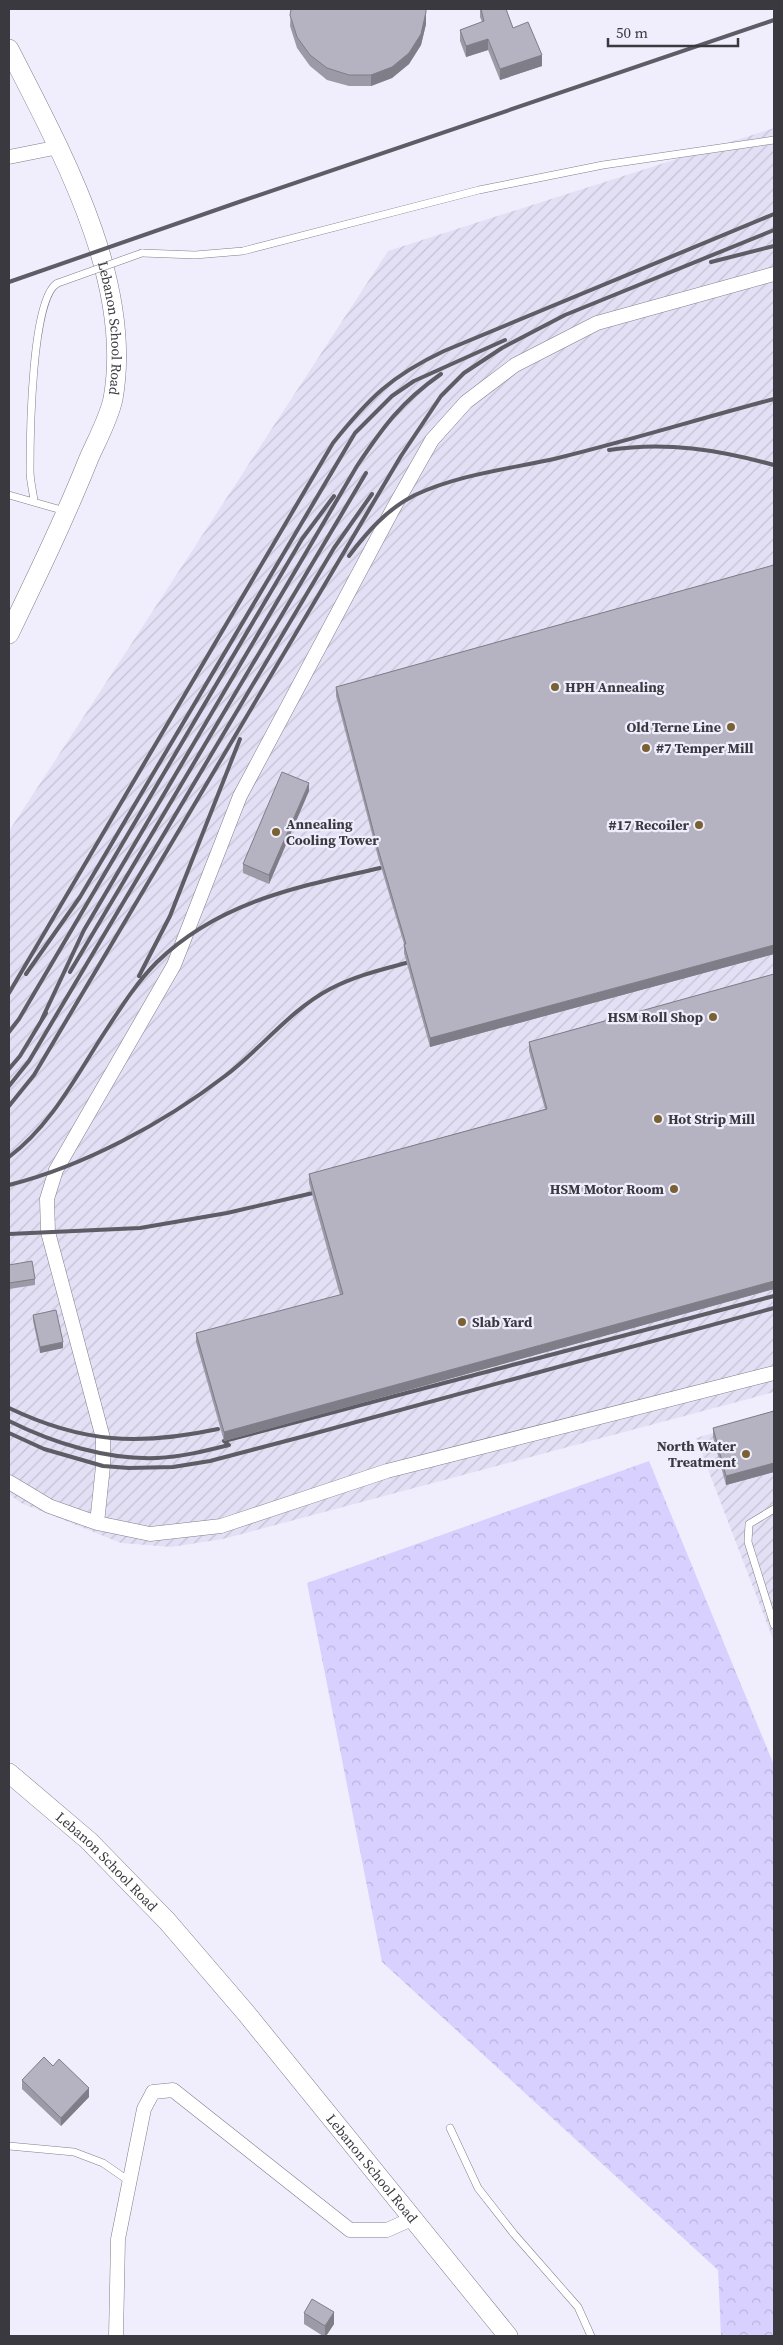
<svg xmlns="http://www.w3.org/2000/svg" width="783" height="2345" font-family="'Source Serif 4',serif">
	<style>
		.industrial { fill: url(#industrial-furrows) }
		.forest { fill: url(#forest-crowns) }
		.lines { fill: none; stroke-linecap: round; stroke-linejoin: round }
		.lane-casing { stroke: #807e8b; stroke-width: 8 }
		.street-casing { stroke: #807e8b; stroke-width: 15 }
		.secondary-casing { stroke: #807e8b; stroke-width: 20 }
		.lane { stroke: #fff; stroke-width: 7 }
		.street { stroke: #fff; stroke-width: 14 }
		.secondary { stroke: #fff; stroke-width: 19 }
		.rail { stroke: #5e5c64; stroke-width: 4 }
		.lane-bridge-casing { stroke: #807e8b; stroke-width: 8; stroke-linecap: butt }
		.lane-bridge { stroke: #fff; stroke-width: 7 }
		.wall { fill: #9c9aa6 }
		.shaded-wall { fill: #7f7d87 }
		.building { fill: #b5b3c1; stroke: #7f7d87 }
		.poi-dot { fill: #796132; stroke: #f0eefd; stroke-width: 2 }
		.labels { text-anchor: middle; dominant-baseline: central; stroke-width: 4.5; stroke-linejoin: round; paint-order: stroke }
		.street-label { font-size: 14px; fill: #3a393f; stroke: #f0eefd }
		.poi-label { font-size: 14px; font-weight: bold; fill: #3a393f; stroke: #f0eefd; text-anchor: start }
	</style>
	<defs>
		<pattern id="industrial-furrows" width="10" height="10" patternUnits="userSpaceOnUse" patternTransform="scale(1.25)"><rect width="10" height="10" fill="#e3e0f6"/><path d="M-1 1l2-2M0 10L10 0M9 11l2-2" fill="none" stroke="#c4c1d4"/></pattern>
		<pattern id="forest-crowns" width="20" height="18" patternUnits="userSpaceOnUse" patternTransform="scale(1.25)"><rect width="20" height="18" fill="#d8d1ff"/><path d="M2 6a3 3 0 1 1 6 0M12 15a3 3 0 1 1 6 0" fill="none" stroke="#bab4dc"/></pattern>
	</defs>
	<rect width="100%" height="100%" fill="#f0eefd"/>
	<path class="industrial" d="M774 128V1392L223 1539 171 1547 121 1543 21 1503 9 1494V831L388 251Z
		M774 1415V1642L696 1438Z"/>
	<path class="forest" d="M649 1461 774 1765V2336H721L718 2270 382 1962 307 1583Z"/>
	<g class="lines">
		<defs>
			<path id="lane" d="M142 253 195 255 243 251 479 190 603 165 774 140
				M9 495 65 511
				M34 501C33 491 30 481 30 471 30 440 31 295 58 283
				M774 1509 749 1524 748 1542 774 1625
				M450 2128 478 2188 514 2234 578 2307 591 2336
				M9 2146 74 2152 103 2163 129 2181"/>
			<path id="street" d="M9 157 59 147
				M774 274 597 323 515 365 466 402 432 440 393 509 240 796 174 965 56 1170 47 1199 48 1232 103 1438V1466L97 1523 150 1534 221 1526 387 1471 774 1373
				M9 1482 49 1506 97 1523
				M116 2336 118 2239 144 2109 153 2092 173 2090 350 2230H387L414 2218"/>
			<g id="secondary">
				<path id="s1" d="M9 49C61 151 134 281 113 399 109 418 97 440 89 458 65 518 37 576 9 634"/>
				<path id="s2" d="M9 1773 89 1841 167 1921 246 2013 508 2336"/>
			</g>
		</defs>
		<use href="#lane" class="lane-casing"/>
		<use href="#street" class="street-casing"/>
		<use href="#secondary" class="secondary-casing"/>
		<use href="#lane" class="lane"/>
		<use href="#street" class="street"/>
		<use href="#secondary" class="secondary"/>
		<path class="rail" d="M711 262 774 246
			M9 282 236 203 774 20
			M609 450C666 441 719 450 774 465
			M349 556C367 532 387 509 415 495 460 474 510 469 558 458 631 440 702 418 774 399
			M70 972 366 473
			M26 974 80 897 355 433 392 396 414 381 505 340
			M139 976 170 916 240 739
			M9 993 333 443C369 398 391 376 444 351L774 214
			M42 1019 84 930 357 466C383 427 401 402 441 374
			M9 1032 19 1019 302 539 334 496
			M9 1069 20 1056 46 1013
			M9 1086 29 1061 334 548 372 494
			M9 1106 34 1075 401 456 441 396 464 373 502 348 565 315 774 230
			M9 1157C50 1126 74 1080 101 1038 118 1012 135 984 157 962 220 901 298 887 380 868
			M9 1185C84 1166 164 1123 225 1076 261 1049 290 1010 330 989 355 976 380 970 406 963
			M9 1234 140 1228 227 1213 313 1193
			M9 1408C82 1443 139 1446 218 1429
			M9 1421C53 1443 107 1460 157 1458 181 1457 205 1451 229 1445L224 1441 774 1296
			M9 1433 44 1449 103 1466 129 1468 173 1467 210 1461 305 1436 774 1308"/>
		<defs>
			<path id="lane-bridge" d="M58 283 142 253"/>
		</defs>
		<use href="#lane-bridge" class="lane-bridge-casing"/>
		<use href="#lane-bridge" class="lane-bridge"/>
	</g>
	<path class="wall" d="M291 9 426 24 421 45 409 64 392 78 371 86H349L327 80 310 66 297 48 290 26Z
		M480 9H506L513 28 542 66 500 80 488 50 466 57 460 41V30L482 22 480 17Z
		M774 565V954L430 1047 404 953V944L378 857 336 696V687Z
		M309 791 269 884 243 873V864Z
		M774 974V1289L224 1441 196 1342V1333L340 1295 309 1183V1174L545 1109 529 1051V1042Z
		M9 1265 35 1279V1285L9 1289Z
		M33 1315 63 1348 40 1353 33 1321Z
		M774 1411V1472L726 1485 713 1437V1428Z
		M53 2066 89 2097 61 2126 22 2089V2080Z
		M304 2313 334 2324 326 2336H323L304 2324Z"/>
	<path class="shaded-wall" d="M426 12V24L421 45 409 64 392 78 371 86V75Z
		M488 39V50L466 57V46Z
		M542 55V66L500 80V69Z
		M309 783V791L269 884V875Z
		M774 945V954L430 1047V1038Z
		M774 1281V1289L224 1441V1432Z
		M63 1342V1348L40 1353V1347Z
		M774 1463V1472L726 1485V1476Z
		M89 2088V2097L61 2126V2118Z
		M334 2312V2324L326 2336H325V2326Z"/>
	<path class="building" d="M291 9H426V12L421 34 409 53 392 67 371 75H349L327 68 310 55 297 37 290 15Z
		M481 9H506L513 28 528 22 542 55 500 69 488 39 466 46 460 30 484 21Z
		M774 565V945L430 1038 404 944H406L378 849 336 687Z
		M282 772 309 783 269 875 243 864Z
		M774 974V1281L224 1432 196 1333 343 1294 309 1174 547 1109 529 1042Z
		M32 1261 35 1279 9 1283V1265Z
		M56 1310 63 1342 40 1347 33 1315Z
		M774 1411V1463L726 1476 713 1428Z
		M44 2057 53 2066 59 2059 89 2088 61 2118 22 2080Z
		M312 2299 334 2312 325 2326 304 2313Z"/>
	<g class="poi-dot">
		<circle cx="555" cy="687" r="5"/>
		<circle cx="731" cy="727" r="5"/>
		<circle cx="646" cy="748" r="5"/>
		<circle cx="699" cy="825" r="5"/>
		<circle cx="276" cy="832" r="5"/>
		<circle cx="713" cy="1017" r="5"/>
		<circle cx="658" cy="1119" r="5"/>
		<circle cx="674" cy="1189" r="5"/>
		<circle cx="462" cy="1322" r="5"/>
		<circle cx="746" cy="1454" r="5"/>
	</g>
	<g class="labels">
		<g class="street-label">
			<text stroke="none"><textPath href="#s1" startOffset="300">Lebanon School Road</textPath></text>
			<text stroke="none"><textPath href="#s2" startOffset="132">Lebanon School Road</textPath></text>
			<text stroke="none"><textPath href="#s2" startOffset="538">Lebanon School Road</textPath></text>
		</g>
		<g class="poi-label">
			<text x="565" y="687">HPH Annealing</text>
			<text x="721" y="727" text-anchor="end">Old Terne Line</text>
			<text x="656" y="748">#7 Temper Mill</text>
			<text x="286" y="824">Annealing<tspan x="286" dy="16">Cooling Tower</tspan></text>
			<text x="689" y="825" text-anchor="end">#17 Recoiler</text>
			<text x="703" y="1017" text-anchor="end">HSM Roll Shop</text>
			<text x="668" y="1119">Hot Strip Mill</text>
			<text x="664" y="1189" text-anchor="end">HSM Motor Room</text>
			<text x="472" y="1322">Slab Yard</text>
			<text x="736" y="1446" text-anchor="end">North Water<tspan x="736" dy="16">Treatment</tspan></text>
		</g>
	</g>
	<rect width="783" height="2345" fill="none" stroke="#3a393f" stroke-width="20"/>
	<path d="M608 38v8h130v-8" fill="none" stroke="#3a393f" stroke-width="2.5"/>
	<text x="616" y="38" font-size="15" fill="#3a393f" stroke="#f0eefd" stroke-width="4" paint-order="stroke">50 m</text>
</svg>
